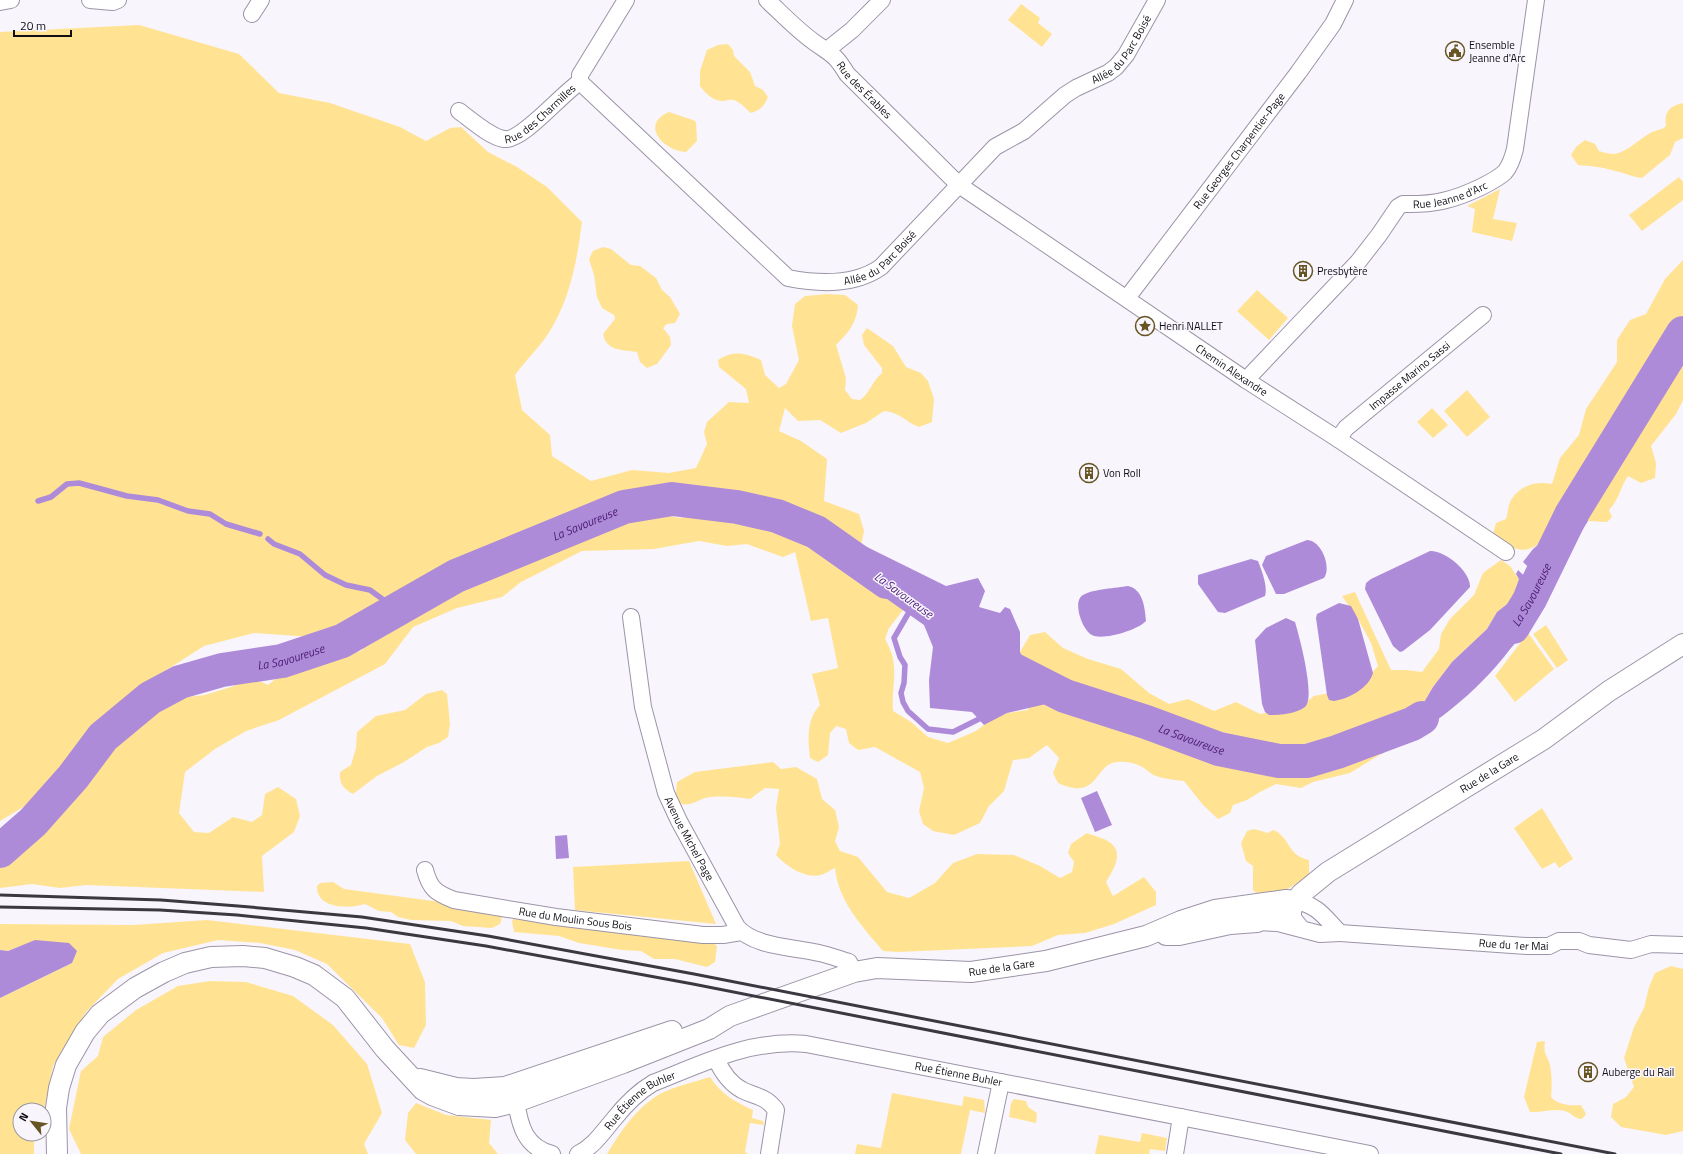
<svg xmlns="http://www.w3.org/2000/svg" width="1683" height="1154" font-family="'Titillium Web',sans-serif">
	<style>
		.green { fill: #ffe393; fill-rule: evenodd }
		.water { fill: #ae8bd8 }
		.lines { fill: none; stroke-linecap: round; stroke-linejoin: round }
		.stream { stroke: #ae8bd8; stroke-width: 5.5 }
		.river { stroke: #ae8bd8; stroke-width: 34 }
		.minor-casing { stroke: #9c94a7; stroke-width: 18 }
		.tertiary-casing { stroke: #9c94a7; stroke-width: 22 }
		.minor { stroke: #fff; stroke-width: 16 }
		.tertiary { stroke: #fff; stroke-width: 20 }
		.rail { stroke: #3b383f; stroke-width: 3 }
		.labels { text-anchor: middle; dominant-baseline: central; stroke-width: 3; stroke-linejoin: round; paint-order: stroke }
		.poi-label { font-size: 11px; fill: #110e15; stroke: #f8f5fd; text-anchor: start }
		.street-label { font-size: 11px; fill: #110e15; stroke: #f8f5fd }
		.water-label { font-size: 12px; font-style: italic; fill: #4c1b76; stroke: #f8f5fd }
	</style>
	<rect width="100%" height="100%" fill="#f8f5fd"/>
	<path class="green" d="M1021 4 1040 18 1038 23 1052 34 1042 47 1008 20Z
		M139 25 239 54 279 93 330 103 400 127 426 141 450 128 461 127 488 152 517 167 547 187 582 222C577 261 570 300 548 334 539 348 525 361 515 375L522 410 550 435 552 456 591 481 632 470 669 473 696 468 707 444 704 432 707 422 729 402 749 403 746 389 719 367 718 360C734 350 744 353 761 360L765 375 779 388 786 384 799 360 792 326 795 304 805 296 827 294 845 295 858 305C856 324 849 332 836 345L846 378 845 390 852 399 860 400C870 393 872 381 882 373V368L864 345 862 335 867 328 893 346 906 367 921 373 928 381 934 399 932 422 919 427C904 421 901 413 884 411L866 423 841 433 820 420 798 421 785 408 779 431 801 441 827 459 824 501 859 514 864 531 860 551 842 558 857 578 903 610 889 628 885 639C901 666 891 683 893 711L911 722 928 737 948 743 976 731 989 721 1007 713 1028 710 1038 673 1026 665 1020 652 1030 635 1045 632 1063 648 1088 659 1121 669 1149 693 1169 704 1188 699 1214 711 1236 702 1260 714 1301 706 1314 696 1345 690 1364 682 1378 666 1371 643 1358 619 1342 596 1355 592 1391 670H1406L1422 672 1439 649 1441 634 1450 619 1474 595 1483 573 1501 560 1510 566 1519 579 1511 601 1497 612 1487 629 1452 662 1433 687 1423 704 1410 720 1394 727 1381 728V754L1350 773 1313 782 1301 788 1276 784 1260 792 1247 800 1233 805 1230 813 1218 819 1203 805 1184 781C1175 780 1165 779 1156 776 1152 775 1148 771 1144 768 1136 763 1126 761 1117 762 1094 764 1099 802 1058 783L1053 773 1059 758 1047 745 1029 758 1013 760 1004 791 989 806 980 823 954 835 933 831 923 824 919 811 924 788 920 772 875 747 858 750 849 743 846 729 836 726 830 733 828 755 818 762 810 758C808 739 806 720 820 705L812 674 838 668 828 618 811 621 795 552 783 557 747 544 727 546 699 541 654 549 582 551 521 582 502 597 457 608 413 627 385 664 279 720 246 731 215 749 185 772 179 813 194 832 209 833 233 817 252 822 262 815 265 794 278 787 296 799 300 816 294 832 262 856 264 892 86 885 60 888 32 884 0 888V866L4 864 31 834 60 813 66 795 100 758 108 743 151 712 178 698 205 695 234 686 253 678 268 685 288 669 343 654 361 651 379 630 399 615 414 613 452 591 492 573 547 552 576 537 627 518 661 514 680 518 701 514 721 521 807 535 822 549 832 550 816 526 793 515 755 518 728 511 701 491 667 488 643 493 606 505 455 567 347 624 312 637 254 633 204 646 151 680 30 803 0 821V32Z
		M728 44 733 50 734 56 750 72 755 86 763 90 768 97C764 106 761 110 751 113 746 109 741 103 736 101 731 98 726 101 721 101 712 100 705 93 700 86V71L707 50 718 45Z
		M1683 103V138L1675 142 1670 155 1642 178C1632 177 1625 173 1615 171 1603 167 1590 166 1578 165L1571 155 1576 147 1585 140 1595 144 1599 151C1603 152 1609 154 1614 154 1629 152 1641 136 1655 131 1660 129 1662 130 1666 126 1664 112 1669 106 1683 103Z
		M669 112 693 120 696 122 697 141 686 152C664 151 639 125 669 112Z
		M1679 177 1683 182V200L1642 231 1629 215Z
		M1500 189 1493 219 1517 223 1512 241 1472 232 1475 209 1467 206Z
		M603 247 611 249 631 265 640 266 656 278 662 290 670 297 680 314 675 323 667 324 663 328 670 337 671 345 657 364 647 368 640 362 637 352C623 350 606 351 603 334L615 319 614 315 602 308 597 297 594 275 589 259 593 251Z
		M1683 260V319L1678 335 1656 365 1650 397 1669 374 1677 362 1683 357V400L1676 414 1651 446 1656 463 1655 478 1641 483 1628 476C1620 487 1619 500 1609 510L1612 517 1607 522 1588 521 1572 495C1552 529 1535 574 1493 534L1496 523 1506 519C1508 513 1508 505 1511 500 1520 485 1536 481 1552 484L1560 458 1579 435 1586 409 1617 362V340L1630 320 1646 314 1665 279ZM1621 441 1614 472 1603 479 1597 477Z
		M1257 290 1288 318 1269 340 1237 311Z
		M1467 390 1490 417 1467 437 1444 411Z
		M1432 408 1448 425 1433 438 1417 422Z
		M1546 625 1568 660 1557 668 1533 634Z
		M1528 633 1554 669 1515 702 1495 676Z
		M442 690 447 694 450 724 448 737 439 743 427 747 404 762 377 776 353 794C343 789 339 783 340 772L351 765 356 748 357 732 376 716 405 710 426 694Z
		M773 762 781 769 796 767 817 779 822 799 835 810 839 827 835 841 840 851 858 857 887 892 909 898 935 883 953 863 977 854 1014 855 1040 866 1060 878 1072 872 1074 862 1068 853 1071 844 1087 833C1094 836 1108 839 1113 845 1123 856 1112 872 1106 882L1113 896 1144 877 1156 892V905L1114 924 1085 933 1058 935 1032 946 898 952 883 951C862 926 838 901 835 868 830 870 825 874 821 875 805 879 786 866 776 855L780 844 776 808 779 789 765 788 750 799C736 797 719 795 705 798 696 801 691 806 681 804L676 793 677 782 695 772Z
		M1542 808 1573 859 1559 868 1555 862 1542 869 1514 828Z
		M1254 829 1268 833 1273 830C1290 836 1287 856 1309 860V875L1286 890 1256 893 1253 890V866L1246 861 1241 843 1247 831Z
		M689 861 716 924 575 910 573 867Z
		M333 882 344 889 470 906 497 912 502 917 500 924 492 928 463 926 451 921 411 920 398 917 391 912 379 911 365 904C349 909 316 909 317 886L320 883Z
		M517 915 710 940 717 946 715 962 707 967 675 959H654L641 951 622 950 579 943 559 936 514 932 512 921Z
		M207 920 410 944 425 982 426 1025 414 1048 399 1045 382 1018 327 964 295 950 260 943 218 940 163 953 118 979 86 1012 53 1066 44 1110H20V1134H37L34 1141V1154H0V998L72 963 20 946 8 951 0 950V924L133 925Z
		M1671 966 1683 969V1131L1666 1135 1621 1127 1611 1117 1613 1104 1626 1097 1634 1087 1624 1058 1634 1027 1644 1008 1649 987 1655 973Z
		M210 981 246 982 293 996 333 1025 367 1064 382 1113 364 1144 368 1154H81L69 1129 81 1071 98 1056 103 1037 136 1010 178 986Z
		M1545 1041C1543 1055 1547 1054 1550 1065 1552 1077 1552 1086 1551 1097 1558 1105 1571 1106 1581 1105L1586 1114 1582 1119C1574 1119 1572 1113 1565 1111 1552 1108 1543 1113 1530 1112L1524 1097 1537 1042Z
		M710 1077C721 1094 735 1102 753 1110L752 1118 763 1121 764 1125 750 1123 745 1152 748 1154H607C620 1132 637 1107 660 1094 675 1086 694 1082 710 1077Z
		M892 1093 962 1106 964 1096 984 1100 985 1113 970 1110 961 1154H855L857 1144 881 1148Z
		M1014 1099 1026 1101 1028 1107 1037 1113 1036 1123 1009 1117 1011 1103Z
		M416 1103 446 1115 491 1120 489 1143 498 1154H416L405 1140 408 1113Z
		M1142 1133 1167 1138 1165 1151 1150 1149 1149 1154H1095L1099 1135 1140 1142Z"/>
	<path class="water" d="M1586 487 1581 508 1588 521 1548 585 1523 562 1533 549 1545 539 1572 495Z
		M1307 540C1321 540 1332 567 1324 578L1284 594H1276L1262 565 1266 556Z
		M861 544 946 586 978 578 985 591 979 607 1000 613 1005 607 1010 609 1020 632V652L1026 665 1053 683 1046 704 1007 713 984 725 972 712 930 708 929 680 933 647 924 625 857 578 838 562 860 551Z
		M1430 551C1445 550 1471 572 1470 587L1430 630 1403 651 1400 652 1393 646 1365 589 1366 583 1371 579Z
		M1251 559 1258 561C1262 571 1268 587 1265 596L1225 613 1218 612 1198 584V575Z
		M1518 570 1544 594C1539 604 1535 614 1529 624 1524 633 1517 641 1511 648 1476 694 1432 728 1381 754L1380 727H1394L1410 720 1423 704 1433 687 1452 662 1487 629 1497 612 1511 601 1519 579 1516 574Z
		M1128 586C1143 589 1145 608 1146 621 1138 630 1102 641 1092 635 1082 630 1072 601 1083 595 1093 589 1117 588 1128 586Z
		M1339 603 1351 606 1358 619 1373 673C1369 688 1348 699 1334 701L1329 700 1327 695 1316 618 1317 614Z
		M1286 618 1295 622C1299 635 1316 698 1305 707 1296 714 1280 715 1269 715L1265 712 1262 704 1255 640 1266 628Z
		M1097 791 1112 825 1095 832 1081 798Z
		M567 835 569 858 556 859 555 836Z
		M35 940 69 943 77 951 72 963 0 998V950L8 951Z"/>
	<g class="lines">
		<path class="stream" d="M38 501 51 497 67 484 79 483 127 496 158 500 188 511 210 514 226 524 260 534
			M268 539 274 544 300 554 325 575 346 585 370 590 396 609
			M912 607 894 638 900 657 905 665 904 683 901 693 903 702 908 711 928 729 953 732 985 716"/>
		<g class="river">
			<path id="s1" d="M1513 627 1530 599 1571 515 1683 333"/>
			<path id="s2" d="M1010 668 1065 696 1146 722 1219 749 1279 761H1307L1337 752 1412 724 1422 718"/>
			<path id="s3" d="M0 851 33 822 73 777 103 737 150 698 180 682 222 670 282 661 342 641 456 576 624 507 672 499 737 507 777 516 816 532 887 582"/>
		</g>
		<defs>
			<g id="minor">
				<path d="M90 0 113 2 118 0"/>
				<path id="s4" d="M767 0C782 14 797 30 814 42 832 55 835 54 847 74L959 185 1246 380 1338 439 1506 552"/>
				<path d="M0 2 11 0"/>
				<path d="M252 14 261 0"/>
				<path d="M827 50 852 30 882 0"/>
				<path id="s5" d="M580 82 788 278C819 284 854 286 881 267L995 147 1024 131 1065 95 1076 88 1108 73 1116 67 1126 55 1157 0"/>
				<path d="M580 82V75L626 0"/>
				<path id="s6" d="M459 111C470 119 490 137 504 139 522 142 562 93 580 82"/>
				<path id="s7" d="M1127 298 1298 73 1333 24 1345 0"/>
				<path id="s8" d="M1246 380 1358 262 1379 235 1398 207 1403 204C1434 205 1454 200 1481 187 1489 183 1499 178 1505 172 1510 166 1513 157 1515 149L1536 0"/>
				<path id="s9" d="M1338 439 1346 428 1483 315"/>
				<path id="s10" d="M631 617 643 707 666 793 679 821 737 927C754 947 794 947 819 953 829 955 839 959 849 962L854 972"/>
				<path id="s11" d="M425 870C430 889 436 893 454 900L556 917 703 935H723L741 932"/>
				<path d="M1257 922 1278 923 1320 934 1340 933C1324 917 1320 907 1297 901L1293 911V918L1301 928"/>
				<path id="s12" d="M1340 933 1527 946H1549L1559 941H1579L1589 945 1631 950 1651 944 1683 945"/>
				<path d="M716 1059C722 1072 729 1083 742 1090 756 1097 766 1096 776 1110L769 1154"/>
				<path d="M516 1102C520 1126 525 1147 552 1154"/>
				<path id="s13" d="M578 1154C594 1146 602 1133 614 1119 625 1105 638 1092 653 1083 704 1063 750 1039 806 1044L1370 1154"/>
				<path d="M986 1154 1001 1082"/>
				<path d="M1175 1154 1181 1117"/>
			</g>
			<g id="tertiary">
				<path id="s14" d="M1166 935H1179L1230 924 1257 922 1267 913 1289 910 1301 894 1328 872 1544 739 1609 691 1683 644"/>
				<path d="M420 1079 456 1088 474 1089 505 1087 672 1031"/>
				<path id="s15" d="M57 1154 56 1108 59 1088 66 1065 85 1032 100 1014 135 988 164 972 185 963 211 957 243 956 265 958 295 967 314 975 345 998 385 1049 423 1090 432 1095 459 1105 495 1107 516 1102 623 1063 709 1029 730 1016 854 972 877 968 971 972 1046 961 1146 936 1181 921 1215 910 1286 900 1297 901"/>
			</g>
		</defs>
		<use href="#minor" class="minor-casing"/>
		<use href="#tertiary" class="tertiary-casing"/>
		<use href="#minor" class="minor"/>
		<use href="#tertiary" class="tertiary"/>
		<path class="rail" d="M0 895 161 900 238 906 362 917 488 936 694 974 1615 1154
			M0 907 160 910 237 915 366 928 486 946 693 984 1561 1154"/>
	</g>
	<defs>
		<symbol id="civic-ring" viewBox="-11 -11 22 22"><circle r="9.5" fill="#f8f5fd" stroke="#652" stroke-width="1.5"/><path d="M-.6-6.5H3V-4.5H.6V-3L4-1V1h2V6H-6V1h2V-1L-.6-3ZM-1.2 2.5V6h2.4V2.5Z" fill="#652"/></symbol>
		<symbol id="building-ring" viewBox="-11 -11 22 22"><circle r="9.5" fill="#f8f5fd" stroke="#652" stroke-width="1.5"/><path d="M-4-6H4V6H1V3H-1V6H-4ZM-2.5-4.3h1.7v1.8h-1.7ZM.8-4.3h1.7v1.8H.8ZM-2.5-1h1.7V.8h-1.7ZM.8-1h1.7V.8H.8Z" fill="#652"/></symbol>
		<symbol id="sight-ring" viewBox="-11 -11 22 22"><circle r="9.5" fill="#f8f5fd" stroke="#652" stroke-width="1.5"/><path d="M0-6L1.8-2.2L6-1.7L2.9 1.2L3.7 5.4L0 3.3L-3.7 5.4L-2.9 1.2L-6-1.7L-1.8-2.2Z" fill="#652"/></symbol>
	</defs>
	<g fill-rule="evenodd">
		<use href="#civic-ring" x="1444" y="40" width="22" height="22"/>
		<use href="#building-ring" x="1292" y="260" width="22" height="22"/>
		<use href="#sight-ring" x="1134" y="315" width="22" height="22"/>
		<use href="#building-ring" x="1078" y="462" width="22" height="22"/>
		<use href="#building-ring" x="1577" y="1061" width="22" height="22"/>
	</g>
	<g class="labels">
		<g class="poi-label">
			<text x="1469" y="45">Ensemble<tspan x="1469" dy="13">Jeanne d'Arc</tspan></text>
			<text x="1317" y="271">Presbytère</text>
			<text x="1159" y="326">Henri NALLET</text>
			<text x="1103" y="473">Von Roll</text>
			<text x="1602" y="1072">Auberge du Rail</text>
		</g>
		<g class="street-label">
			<text stroke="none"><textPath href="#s5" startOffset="710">Allée du Parc Boisé</textPath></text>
			<text stroke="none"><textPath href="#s4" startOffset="133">Rue des Érables</textPath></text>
			<text stroke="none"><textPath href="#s6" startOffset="98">Rue des Charmilles</textPath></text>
			<text stroke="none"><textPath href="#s7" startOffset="185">Rue Georges Charpentier-Page</textPath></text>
			<text stroke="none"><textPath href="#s8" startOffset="285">Rue Jeanne d'Arc</textPath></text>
			<text stroke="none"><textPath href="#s5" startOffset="386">Allée du Parc Boisé</textPath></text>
			<text stroke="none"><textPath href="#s4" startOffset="597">Chemin Alexandre</textPath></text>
			<text stroke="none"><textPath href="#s9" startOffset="96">Impasse Marino Sassi</textPath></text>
			<text stroke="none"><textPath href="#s14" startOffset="372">Rue de la Gare</textPath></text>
			<text stroke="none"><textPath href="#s10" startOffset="231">Avenue Michel Page</textPath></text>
			<text stroke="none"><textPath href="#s11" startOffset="167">Rue du Moulin Sous Bois</textPath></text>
			<text stroke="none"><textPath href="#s12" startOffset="174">Rue du 1er Mai</textPath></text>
			<text stroke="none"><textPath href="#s15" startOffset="1151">Rue de la Gare</textPath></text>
			<text stroke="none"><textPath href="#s13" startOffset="419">Rue Étienne Buhler</textPath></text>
			<text stroke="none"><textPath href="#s13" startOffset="83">Rue Étienne Buhler</textPath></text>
		</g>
		<g class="water-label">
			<text stroke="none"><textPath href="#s3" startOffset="687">La Savoureuse</textPath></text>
			<text transform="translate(904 595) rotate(36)">La Savoureuse</text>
			<text stroke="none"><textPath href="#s1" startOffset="37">La Savoureuse</textPath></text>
			<text stroke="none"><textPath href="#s3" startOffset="363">La Savoureuse</textPath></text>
			<text stroke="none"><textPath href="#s2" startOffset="195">La Savoureuse</textPath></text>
		</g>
	</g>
	<g transform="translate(32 1122) rotate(300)"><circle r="19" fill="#f8f5fd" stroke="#9c99a0"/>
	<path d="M0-3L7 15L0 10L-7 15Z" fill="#665522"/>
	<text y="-6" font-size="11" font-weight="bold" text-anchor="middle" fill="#110e15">N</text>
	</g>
	<path d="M14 30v6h57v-6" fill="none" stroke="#110e15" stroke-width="2"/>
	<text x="20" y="30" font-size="12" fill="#110e15" stroke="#f8f5fd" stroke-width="3" paint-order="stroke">20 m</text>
</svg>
